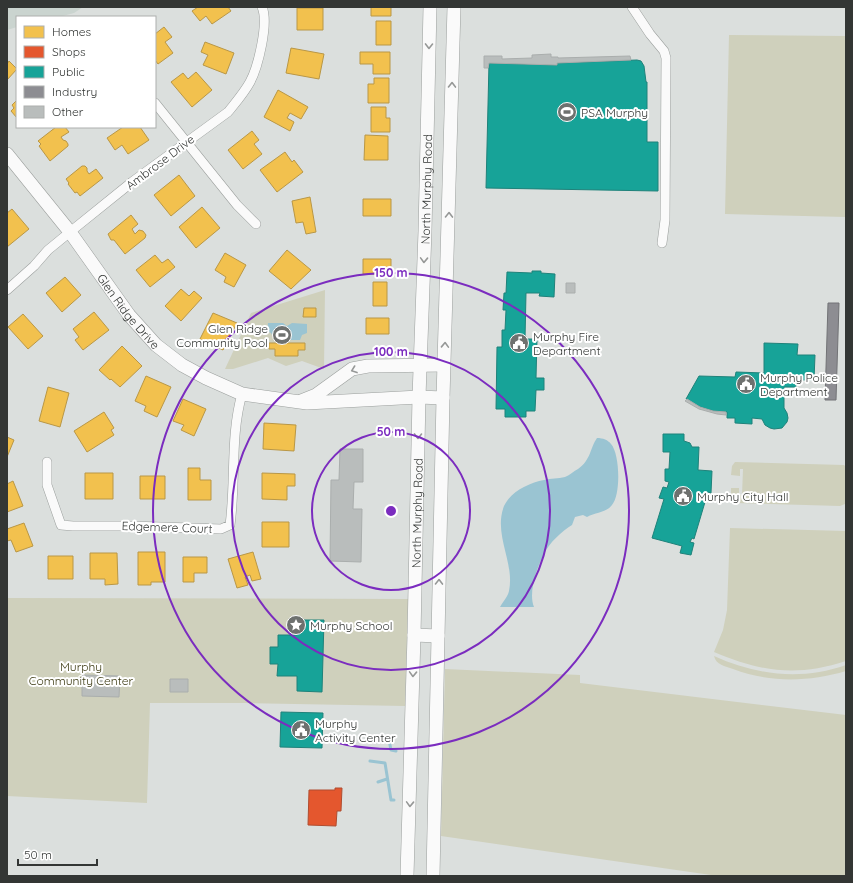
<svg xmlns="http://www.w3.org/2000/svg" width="853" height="883" font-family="Quicksand,sans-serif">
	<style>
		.built { fill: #cad4cf }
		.green { fill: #cfd0bc }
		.water { fill: #9ac4d2 }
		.homes { fill: #f2c14e; stroke: #b99746 }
		.shops { fill: #e4572e; stroke: #af4d30 }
		.public { fill: #17a398; stroke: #1f827a }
		.industry { fill: #8d8d92; stroke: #727376 }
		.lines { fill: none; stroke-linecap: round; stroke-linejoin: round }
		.stream { stroke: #9ac4d2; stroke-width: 3 }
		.building { fill: #b9bdbc; stroke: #aaaead }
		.street-casing { stroke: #9b9f9d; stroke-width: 10 }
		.secondary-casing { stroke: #9b9f9d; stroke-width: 14 }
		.street { stroke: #fafafa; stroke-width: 9 }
		.secondary { stroke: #fafafa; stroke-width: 13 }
		.oneway { stroke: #969897 }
		.ring { fill: none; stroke: #7b2cbf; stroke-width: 2 }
		.labels { text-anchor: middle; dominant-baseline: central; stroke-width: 4; stroke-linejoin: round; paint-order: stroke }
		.poi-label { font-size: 12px; fill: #333634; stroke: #fff; text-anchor: start }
		.street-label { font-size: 12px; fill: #333634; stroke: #fff }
		.park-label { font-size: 12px; fill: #3b3911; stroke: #fff }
		.centre { fill: #7b2cbf; stroke: #fff; stroke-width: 2 }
		.ring-label { font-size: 12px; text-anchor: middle; font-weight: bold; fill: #7b2cbf; stroke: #fff; stroke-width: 4; stroke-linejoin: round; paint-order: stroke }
	</style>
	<rect width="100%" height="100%" fill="#dbdfdd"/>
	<path class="built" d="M7 7H83L74 13 59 17H17V27L7 30Z"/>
	<path class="green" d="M729 35 846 36V217L725 214Z
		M325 290 324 369 302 361 286 366 268 358 233 369H225L251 313Z
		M735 462 844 465 846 467V502L845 504 840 506 735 503 731 497V488H739V495H742L743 469H740V476L731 475 732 466Z
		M730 528 846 531V661C797 677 761 672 714 652L723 630 727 610Z
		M7 598 408 599 405 706 245 703H150L147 803 7 796Z
		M714 656C756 675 801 681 846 665V671C809 682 770 683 733 669 725 666 716 665 714 656Z
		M445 669 580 675V683L846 715V876H718L441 836Z"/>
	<path class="water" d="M268 323H283L287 326 292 323 307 324V333L302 335 300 340H291L290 337 287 335 284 336 282 339H274L271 333 267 331Z
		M597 438C603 438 608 440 611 444 620 454 621 495 612 505 606 513 596 512 587 517L583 515 575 517 572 525C562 531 549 543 544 554 537 567 528 593 534 607H500C503 602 508 596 509 591 515 562 493 535 504 506 511 491 529 483 544 480 551 478 558 479 565 477 570 475 574 471 578 469 591 460 590 448 597 438Z"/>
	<path class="homes" d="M198 7H228L231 11 212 24 206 16 200 21 192 11Z
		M371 7H391V16H371Z
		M297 8H323V30H297Z
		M376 21H391V45H376Z
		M164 27 172 37 165 42 173 53 158 64 155 60V34Z
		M205 42 234 53 226 74 203 65 208 55 201 52Z
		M291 48 324 54 319 79 286 73Z
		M360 52H390V74H373V64H360Z
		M9 61 17 69 7 80V64Z
		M196 72 212 90 192 107 171 82 183 73 188 79Z
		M374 78H389V103H368V84H374Z
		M278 90 308 107 301 119 290 113 287 118 294 122 290 131 264 117Z
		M17 100V118L11 111 14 108 12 105Z
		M371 107H386V118H390V132H371Z
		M56 127H65L69 132 61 137 63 140 66 141 68 144V146L50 161 39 146 41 144 38 141Z
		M123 127H140L149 140 128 154 122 145 115 150 107 138Z
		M252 131 259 140 254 144 262 154 243 169 228 150Z
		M365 135 388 136V160H364Z
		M285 152 292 162 294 160 303 172 277 192 260 170Z
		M82 166H85L87 168V171L89 174 96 169 103 178 80 196 77 192 75 193 68 184 69 183 66 179Z
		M179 175 195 196 171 216 154 195Z
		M310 197 316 232 306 234 303 222 296 223 292 201Z
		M363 199H391V216H363Z
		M202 207 220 228 196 248 179 227Z
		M12 209 29 229 7 247V213Z
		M131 215 138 224 132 229 135 234 139 230 143 231 146 235 145 238 125 254 114 240H111L108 234Z
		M287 250 311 270 291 289 269 271Z
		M225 253 246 265 234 287 224 282 226 277 215 270Z
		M155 255 162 263 168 259 175 267 150 287 136 270Z
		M363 259H391V274H363Z
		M65 277 81 295 62 312 46 293Z
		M373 282H387V306H373Z
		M181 289 189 296 194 291 202 298 181 321 165 306Z
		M304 308H316V317H303Z
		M94 312 109 330 83 350 75 340 79 337 73 329Z
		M213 313 237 323 223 350 200 339Z
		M23 314 43 336 28 349 8 327Z
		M366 318H389V334H366Z
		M269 343H305V350H298V356H275V349H269Z
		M122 346 142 366 120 387 111 379 110 380 99 370Z
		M146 376 171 387 157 417 144 411 146 406 135 401Z
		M48 387 69 393 60 427 39 421Z
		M183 399 206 409 194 436 181 430 184 425 173 421Z
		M104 412 114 428 111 430 114 435 87 452 74 431Z
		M264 423 296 425 294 451 263 449Z
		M7 437 14 440 7 457Z
		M188 468H200V480H211V500H188Z
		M85 473H113V499H85Z
		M262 473 295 474V486H287V500L262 499Z
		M140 476H165V499H140Z
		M13 481 23 506 7 512V484Z
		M262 522H289V547H262Z
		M24 523 33 546 16 552 11 540 7 541V529Z
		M138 552H165V582H151V585H138Z
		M253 552 261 579 252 581 250 575 245 577 248 585 237 588 228 559Z
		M90 553H117L118 584 105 585V579H90Z
		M48 556H73V579H48Z
		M183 557H207V573H194V582H183Z"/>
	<path class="shops" d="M335 788H342L341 811H337L336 826 308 825 309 790H335Z"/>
	<path class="public" d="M637 60 641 61 644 66 646 82H647V142H658V191L486 188 489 63 557 65V63Z
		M532 271H541V273L555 274 554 297 539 296 540 293H526L525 339H537L536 378H544V390H536L535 411H526V417H505V409H496L497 347H502V330H505L506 310H503L504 293H506L507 272 532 273Z
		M764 343 798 344 797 355H815L814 380H796V387H784V408L787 413 788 418 787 422 782 428 774 429 770 428 765 425 762 419 752 418V424L735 423V418H727V412L713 411 700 407 686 399 699 376 735 377 736 372 764 373Z
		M663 434H684V441L690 443 692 447H699L698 470 712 471 711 493 708 492 694 539 692 538 690 542 694 543 691 555 680 553 682 546 652 538 664 499 659 498 663 487 667 488 669 482 665 481V469H669L670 452H663Z
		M297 620H324L322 692 297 691V676H277L278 664H270V647H278V635H297Z
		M281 712 323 713 322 748 280 747Z"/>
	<path class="industry" d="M828 303H839L836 400H825Z"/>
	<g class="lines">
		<path class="stream" d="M384 738 389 740 391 750 396 751
			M370 761 385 763 391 800H394
			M378 782 387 779"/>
	</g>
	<path class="building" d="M551 54V57H558V58L630 56 631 60 557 63V65L489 63 488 68H484V56H502V59L532 58V55Z
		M566 283H575V293H566Z
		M687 399 700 407 713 411 726 412V415L717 414 699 409 685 401Z
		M340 449H363V482H354L353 509H362L361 562 330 561 331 480H339Z
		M82 675 120 676 119 697 82 696Z
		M170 679H188V692H170Z"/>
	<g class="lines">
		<defs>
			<path id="street" d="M632 7 650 34 664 51 666 58 665 220 662 243
				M155 103 237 205 256 224
				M7 290 34 266 48 250 70 232 132 182 228 112C236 102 244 93 250 82 258 67 269 23 262 7
				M47 462V485L61 525 73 526H131L221 529 230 525C236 481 230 436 242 394"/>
			<g id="secondary">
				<path id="s1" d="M7 154 70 232 129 315 156 345 182 365 206 378 242 394 307 403 419 397 443 398"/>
				<path d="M301 401 316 395 352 369 368 366 444 365"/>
				<path d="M414 635 438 636"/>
				<path id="s2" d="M407 876 414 635 419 397 425 231 430 7"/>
				<path d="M433 876 443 398 454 7"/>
			</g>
		</defs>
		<use href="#street" class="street-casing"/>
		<use href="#secondary" class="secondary-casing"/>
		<use href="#street" class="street"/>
		<use href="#secondary" class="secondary"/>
	</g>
	<defs><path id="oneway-chevron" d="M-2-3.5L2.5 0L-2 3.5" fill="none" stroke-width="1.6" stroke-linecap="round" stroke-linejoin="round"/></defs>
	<g class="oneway">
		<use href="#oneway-chevron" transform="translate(429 46) rotate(91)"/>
		<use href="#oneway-chevron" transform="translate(452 85) rotate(-89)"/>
		<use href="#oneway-chevron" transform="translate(449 215) rotate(-89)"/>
		<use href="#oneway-chevron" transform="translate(424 260) rotate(92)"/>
		<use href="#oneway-chevron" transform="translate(445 345) rotate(-88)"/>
		<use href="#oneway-chevron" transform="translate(354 370) rotate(160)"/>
		<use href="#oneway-chevron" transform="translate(418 436) rotate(91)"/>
		<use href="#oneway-chevron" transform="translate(439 582) rotate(-89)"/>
		<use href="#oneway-chevron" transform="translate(413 674) rotate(92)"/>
		<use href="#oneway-chevron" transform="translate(410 804) rotate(92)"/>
	</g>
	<g class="ring">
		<circle cx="391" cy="511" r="79"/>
		<circle cx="391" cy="511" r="159"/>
		<circle cx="391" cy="511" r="238"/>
	</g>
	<defs>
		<symbol id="stadium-disc" viewBox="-11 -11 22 22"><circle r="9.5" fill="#6e716f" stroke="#fff"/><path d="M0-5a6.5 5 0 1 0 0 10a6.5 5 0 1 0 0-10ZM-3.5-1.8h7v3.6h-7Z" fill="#fff"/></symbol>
		<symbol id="civic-disc" viewBox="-11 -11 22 22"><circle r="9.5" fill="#6e716f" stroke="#fff"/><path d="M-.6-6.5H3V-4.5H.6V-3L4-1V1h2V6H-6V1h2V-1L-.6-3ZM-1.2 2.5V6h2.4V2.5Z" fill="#fff"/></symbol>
		<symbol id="sight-disc" viewBox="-11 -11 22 22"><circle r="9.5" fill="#6e716f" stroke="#fff"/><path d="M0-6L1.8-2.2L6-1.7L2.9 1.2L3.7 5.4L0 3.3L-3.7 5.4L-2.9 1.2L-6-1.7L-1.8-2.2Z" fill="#fff"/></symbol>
	</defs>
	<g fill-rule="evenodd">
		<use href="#stadium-disc" x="556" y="101" width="22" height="22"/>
		<use href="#stadium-disc" x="271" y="324" width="22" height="22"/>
		<use href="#civic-disc" x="508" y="332" width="22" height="22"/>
		<use href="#civic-disc" x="735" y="373" width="22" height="22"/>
		<use href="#civic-disc" x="672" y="485" width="22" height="22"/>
		<use href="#sight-disc" x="285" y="614" width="22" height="22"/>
		<use href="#civic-disc" x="290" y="719" width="22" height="22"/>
	</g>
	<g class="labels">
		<g class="poi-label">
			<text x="581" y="112">PSA Murphy</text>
			<text x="268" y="328" text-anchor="end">Glen Ridge<tspan x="268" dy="14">Community Pool</tspan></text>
			<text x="533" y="336">Murphy Fire<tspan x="533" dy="14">Department</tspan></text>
			<text x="760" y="377">Murphy Police<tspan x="760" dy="14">Department</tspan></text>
			<text x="697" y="496">Murphy City Hall</text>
			<text x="310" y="625">Murphy School</text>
			<text x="315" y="723">Murphy<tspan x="315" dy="14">Activity Center</tspan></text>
		</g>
		<g class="street-label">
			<text transform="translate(160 162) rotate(-37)">Ambrose Drive</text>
			<text stroke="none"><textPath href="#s2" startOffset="687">North Murphy Road</textPath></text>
			<text stroke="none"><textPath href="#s1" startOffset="199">Glen Ridge Drive</textPath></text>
			<text stroke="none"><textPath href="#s2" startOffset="363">North Murphy Road</textPath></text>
			<text transform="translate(167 527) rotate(2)">Edgemere Court</text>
		</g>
		<g class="park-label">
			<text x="81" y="666">Murphy<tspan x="81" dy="14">Community Center</tspan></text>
		</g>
	</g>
	<circle cx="391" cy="511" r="6" class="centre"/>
	<g class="ring-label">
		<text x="391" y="277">150 m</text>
		<text x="391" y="356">100 m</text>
		<text x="391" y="436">50 m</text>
	</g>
	<rect width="853" height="883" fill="none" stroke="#333634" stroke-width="16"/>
	<rect x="16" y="16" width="140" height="112" fill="#ffffff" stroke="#adafae"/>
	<rect x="24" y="26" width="20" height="12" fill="#f2c14e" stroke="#adafae"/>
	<text x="52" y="36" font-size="12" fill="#333634">Homes</text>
	<rect x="24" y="46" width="20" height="12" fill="#e4572e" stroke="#adafae"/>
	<text x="52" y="56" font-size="12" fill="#333634">Shops</text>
	<rect x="24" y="66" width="20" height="12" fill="#17a398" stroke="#adafae"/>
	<text x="52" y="76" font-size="12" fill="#333634">Public</text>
	<rect x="24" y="86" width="20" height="12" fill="#8d8d92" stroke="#adafae"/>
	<text x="52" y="96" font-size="12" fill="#333634">Industry</text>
	<rect x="24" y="106" width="20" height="12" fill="#b9bdbc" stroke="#adafae"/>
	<text x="52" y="116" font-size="12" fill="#333634">Other</text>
	<path d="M18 859v6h79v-6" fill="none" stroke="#333634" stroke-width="2"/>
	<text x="24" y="859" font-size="12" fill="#333634" stroke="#ffffff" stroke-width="3" paint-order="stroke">50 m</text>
</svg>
